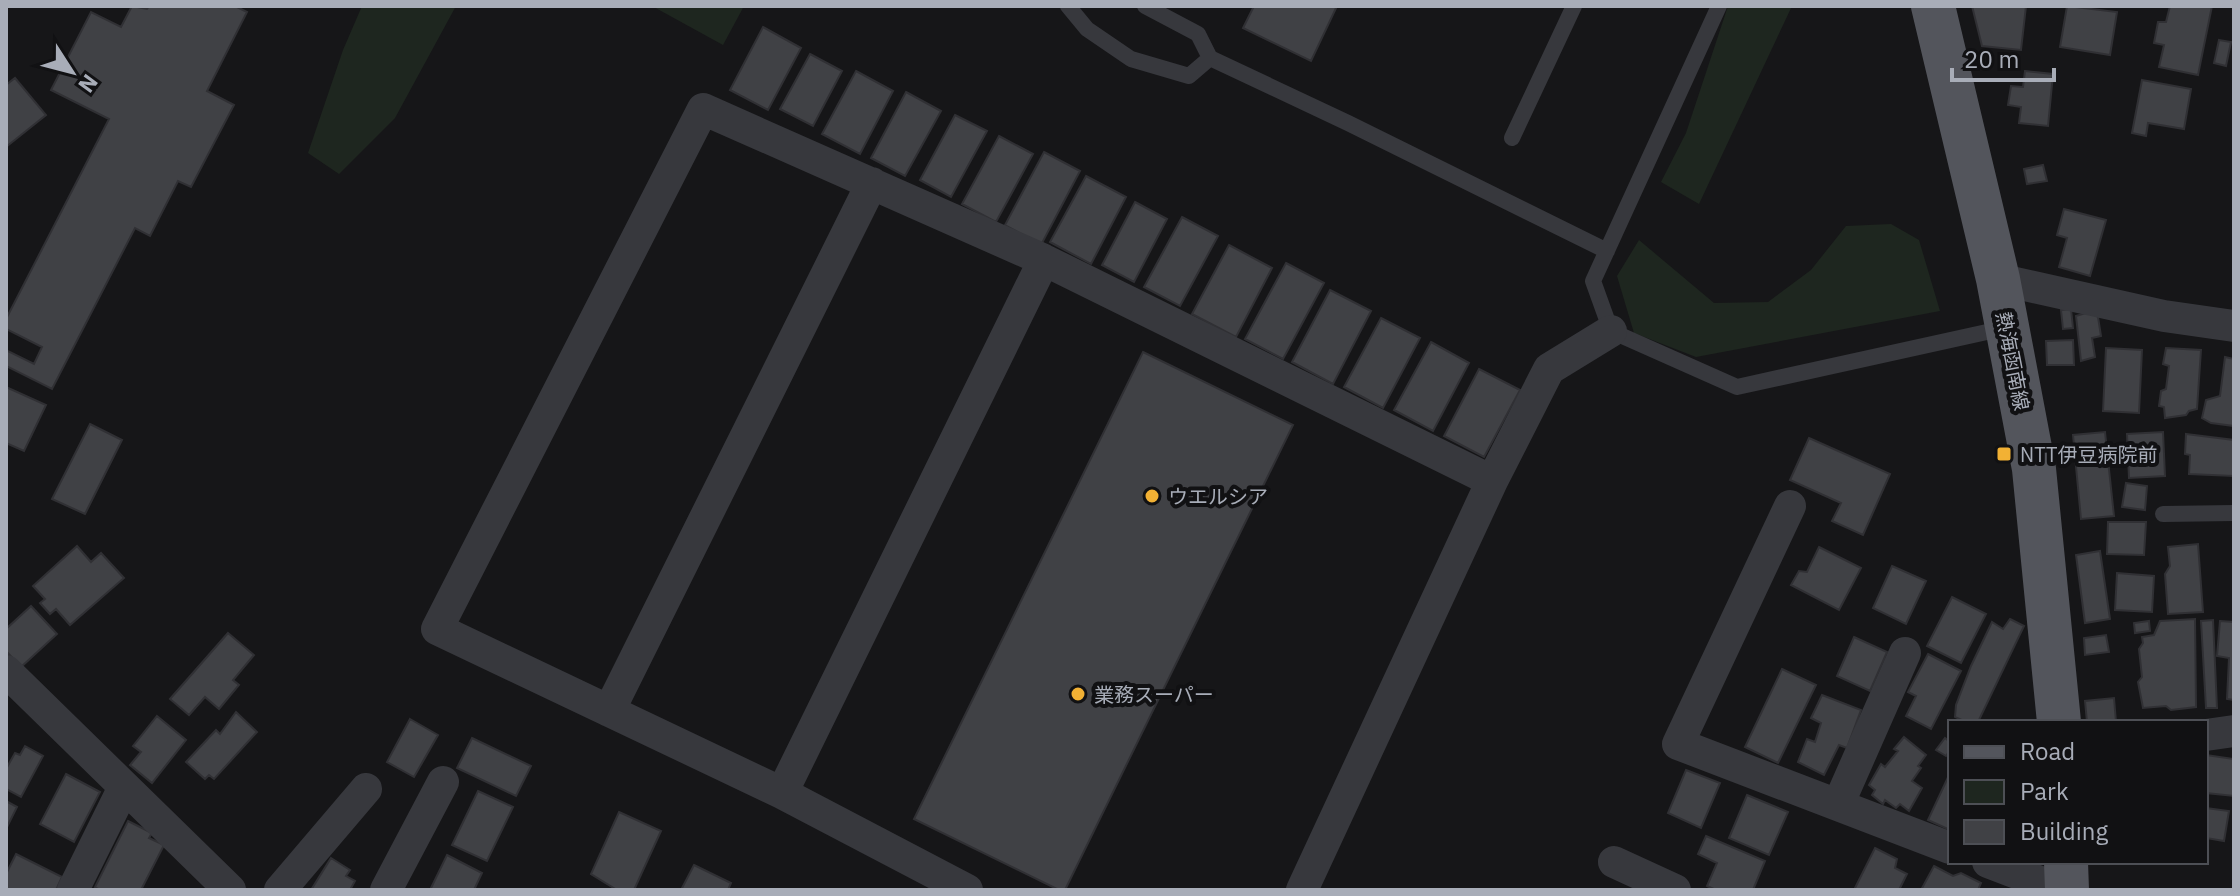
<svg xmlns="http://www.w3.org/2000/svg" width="2240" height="896" font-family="'IBM Plex Sans','Noto Sans JP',sans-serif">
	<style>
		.green { fill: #1e261f }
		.building { fill: #404145; stroke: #303034; stroke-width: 2 }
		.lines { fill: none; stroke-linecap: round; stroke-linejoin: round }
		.lane { stroke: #37383d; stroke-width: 16 }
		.street { stroke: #37383d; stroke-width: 32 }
		.primary { stroke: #53555c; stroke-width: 44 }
		.poi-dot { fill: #f2b134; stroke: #111113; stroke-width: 3 }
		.labels { text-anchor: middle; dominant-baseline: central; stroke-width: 8; stroke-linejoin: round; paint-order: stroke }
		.street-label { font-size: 20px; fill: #a8adb8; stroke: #111113 }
		.poi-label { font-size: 20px; fill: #a8adb8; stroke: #111113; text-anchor: start }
	</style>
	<rect width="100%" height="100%" fill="#161618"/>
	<path class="green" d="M362 6H456L395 118 339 174 308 153 343 50Z
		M652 6H744L723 45Z
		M1728 6H1792L1699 204 1661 182 1686 133Z
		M1891 224 1919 240 1940 311 1696 357 1634 333 1617 276 1639 240 1714 303 1768 302 1811 270 1846 226Z"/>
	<path class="building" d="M132 6 147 9 149 6H235L247 12 207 91 234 105 191 187 178 181 150 236 135 228 52 389 6 366V350L34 364 42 347 6 329V319L109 119 51 90 91 12 121 27Z
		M1254 6H1337L1311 61 1243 28Z
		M1972 6H2026L2021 50 1982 46Z
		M2067 6 2117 12 2110 55 2060 47Z
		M2170 6H2212L2198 75 2159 67 2164 45 2154 43 2158 22H2166Z
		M763 27 801 48 768 110 730 90Z
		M2219 40 2231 42 2226 66 2214 63Z
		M810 54 842 71 813 126 780 109Z
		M856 71 893 91 860 154 822 134Z
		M2025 71 2053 74 2048 126 2019 123 2021 107 2008 105 2011 86 2023 87Z
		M15 78 46 115 6 147V85Z
		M2142 80 2191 89 2184 129 2148 123 2146 136 2132 133Z
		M906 92 941 111 905 176 871 158Z
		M955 115 987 131 951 197 920 180Z
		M999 136 1033 154 996 222 962 204Z
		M1044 152 1080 171 1041 245 1005 225Z
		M2043 165 2047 181 2027 184 2024 169Z
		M1086 176 1126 197 1091 264 1050 242Z
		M1135 202 1167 219 1134 282 1102 265Z
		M2064 209 2106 220 2090 276 2059 267 2067 238 2057 235Z
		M1182 217 1218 236 1180 306 1144 287Z
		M1229 245 1272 268 1236 337 1192 314Z
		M1286 263 1324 283 1283 359 1245 339Z
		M1330 290 1371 311 1333 384 1292 362Z
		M2071 309 2073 328 2063 329 2061 310Z
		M2089 312 2098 317 2101 336 2092 338 2095 357 2081 361 2076 316Z
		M1381 318 1420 338 1383 408 1344 387Z
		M2073 340 2074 365H2047L2046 341Z
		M1431 342 1469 363 1433 431 1394 410Z
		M2106 348 2142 350 2139 413 2103 411Z
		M2166 348 2201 350 2197 409 2189 411 2186 415 2165 418 2164 407 2159 406 2161 391 2166 389 2169 366 2163 364Z
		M1143 352 1293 425 1065 890H1059L914 819Z
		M2225 357 2234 359V426L2211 423 2202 418 2206 400 2220 396Z
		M1479 369 1520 390 1484 457 1444 436Z
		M6 387 46 405 24 451 6 443Z
		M90 424 122 440 85 514 52 499Z
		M2105 432 2114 516 2081 519 2073 435Z
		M2163 432 2165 476 2129 478 2127 434Z
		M2186 434 2234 440V476L2189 474 2190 455 2185 454Z
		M1809 438 1890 474 1863 535 1832 521 1841 503 1790 480Z
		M2126 483 2147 486 2145 510 2122 507Z
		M2108 522H2146L2144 555 2107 554Z
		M2198 544 2203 612 2168 614 2165 574 2170 566 2168 547Z
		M77 546 91 562 101 553 124 578 70 625 56 609 50 614 40 603 45 599 33 586Z
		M1819 547 1861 568 1839 610 1791 585 1799 571 1807 572Z
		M2100 551 2110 619 2085 623 2076 555Z
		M1892 566 1926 581 1906 624 1873 608Z
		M2117 573 2154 576 2152 612 2115 610Z
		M1952 597 1986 614 1961 663 1927 646Z
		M31 606 57 634 21 667 6 651V629Z
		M2010 619 2024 626 1978 722H1966L1955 717 1956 705 1971 666 1992 622 2003 629Z
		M2195 619 2196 707 2171 710 2166 706 2143 708 2138 682 2142 677 2139 649 2143 643 2142 637 2154 635 2160 621Z
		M2213 620 2217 708H2206L2201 621Z
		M2149 621 2150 631 2135 633 2134 623Z
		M2220 621 2234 622V700L2227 699 2229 658 2217 656Z
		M228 633 254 655 233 680 239 685 219 709 205 697 189 715 170 699Z
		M2106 635 2109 652 2085 655 2084 638Z
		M1854 637 1887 652 1870 691 1837 676Z
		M1928 654 1961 671 1931 729 1906 716 1916 696 1908 692Z
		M1782 669 1816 685 1778 763 1745 747Z
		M1822 695 1861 710 1847 748 1839 745 1824 775 1798 762 1807 739 1815 742 1821 723 1811 718Z
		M2114 698 2116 722H2087L2085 701Z
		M236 712 257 732 214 779 209 775 205 779 186 762 216 730 220 734Z
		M157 716 186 740 152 783 130 765 141 752 133 746Z
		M410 719 438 735 414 777 387 762Z
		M1904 737 1926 755 1918 766 1921 768 1912 781 1922 788 1909 811 1900 804 1896 808 1885 800 1883 804 1872 795 1875 790 1869 785 1881 764 1885 767 1898 751 1894 749Z
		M472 738 531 766 516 796 457 768Z
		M1945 738 1950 742V750L1946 756 1936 750Z
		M25 746 43 756 21 797 6 789V769L15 753 20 755Z
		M2206 755 2234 759V796L2206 793Z
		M1686 770 1720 783 1701 828 1668 813Z
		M1950 773V830L1928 820Z
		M66 774 100 792 74 842 40 824Z
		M478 791 513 807 487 861 452 845Z
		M1747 795 1788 812 1769 855 1729 838Z
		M6 801 17 807 6 829Z
		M2206 808 2229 811 2224 841 2206 838Z
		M619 812 661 831 634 890H617L591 874Z
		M128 821 152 833 149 838 164 845 141 890H100L95 887Z
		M1706 836 1765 861 1753 890H1716L1707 886 1717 863 1698 854Z
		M1875 848 1897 859 1895 868 1907 874 1899 890H1854Z
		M16 854 62 877 56 890H6V874Z
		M447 855 482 873 474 890H430Z
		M331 858 350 870 346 876 355 881 350 890H311Z
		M694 865 731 883 728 890H681Z
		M1934 866 1953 876 1961 873 1981 883 1978 890H1921Z"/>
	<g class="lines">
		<path class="lane" d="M1068 6 1087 29 1131 59 1189 76 1210 58
			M1145 6 1198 34 1210 58 1348 123 1607 251
			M1719 6 1593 281 1611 331 1737 387 2005 328
			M1512 138 1574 6
			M2163 514 2234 513"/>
		<path class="street" d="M1998 279 2164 316 2234 326
			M1790 506 1678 744 1950 848
			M6 671 230 890
			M609 711 872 183
			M2206 735 2234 731
			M782 793 1044 260
			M1838 805 1905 653
			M1614 862 1675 890
			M1988 862 2061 890
			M73 890 124 787
			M280 890 366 789
			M386 890 443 782
			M967 890 782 793 437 629 703 109 1044 260 1492 481
			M1302 890 1492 481 1549 369 1611 331"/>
		<path class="primary" d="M1933 6 1998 279 2034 469 2059 722
			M2066 862 2067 890"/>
	</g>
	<g class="poi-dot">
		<rect x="1996" y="446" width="16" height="16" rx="4"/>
		<circle cx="1152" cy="496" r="8"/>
		<circle cx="1078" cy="694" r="8"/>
	</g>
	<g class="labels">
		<g class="street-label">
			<text transform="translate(2013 361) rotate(79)">熱海函南線</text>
		</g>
		<g class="poi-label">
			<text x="2020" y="454">NTT伊豆病院前</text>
			<text x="1168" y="496">ウエルシア</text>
			<text x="1094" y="694">業務スーパー</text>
		</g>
	</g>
	<rect width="2240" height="896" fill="none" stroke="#a8adb8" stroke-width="16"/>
	<rect x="1948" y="720" width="260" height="144" fill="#111113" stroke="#4d4f55" stroke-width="2"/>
	<rect x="1964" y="746" width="40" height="12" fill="#53555c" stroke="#4d4f55" stroke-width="2"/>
	<text x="2020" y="760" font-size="24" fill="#a8adb8">Road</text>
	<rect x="1964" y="780" width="40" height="24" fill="#1e261f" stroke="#4d4f55" stroke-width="2"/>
	<text x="2020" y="800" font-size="24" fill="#a8adb8">Park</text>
	<rect x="1964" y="820" width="40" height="24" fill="#404145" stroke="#4d4f55" stroke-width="2"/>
	<text x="2020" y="840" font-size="24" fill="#a8adb8">Building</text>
	<g transform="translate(72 72) rotate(126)" stroke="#111113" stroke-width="6" paint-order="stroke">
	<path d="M0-6L14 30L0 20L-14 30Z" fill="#a8adb8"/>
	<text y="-12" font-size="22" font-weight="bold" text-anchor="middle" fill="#a8adb8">N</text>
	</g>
	<path d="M1952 68v12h102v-12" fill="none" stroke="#a8adb8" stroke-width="4"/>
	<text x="1964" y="68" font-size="24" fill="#a8adb8" stroke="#111113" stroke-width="6" paint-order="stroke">20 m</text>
</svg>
